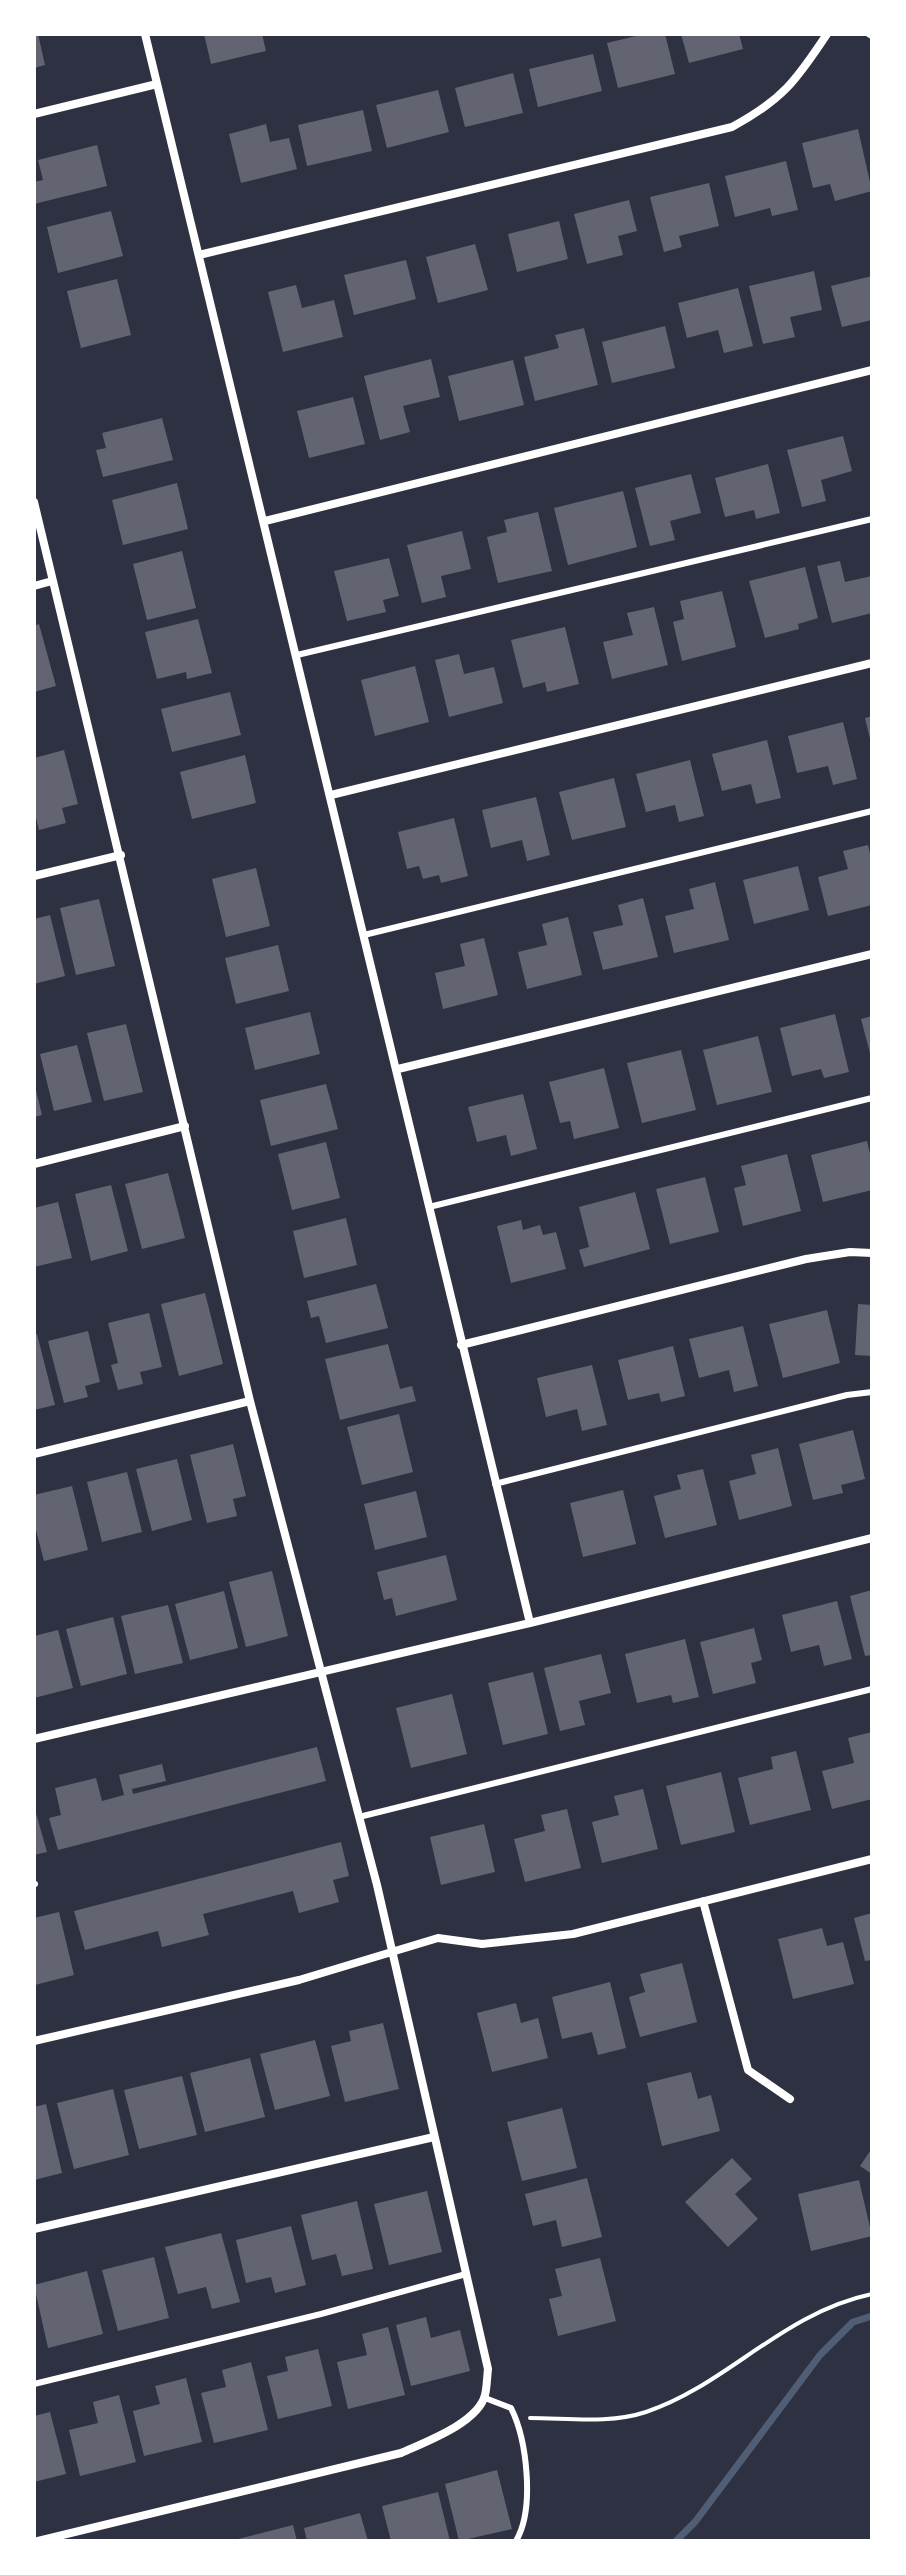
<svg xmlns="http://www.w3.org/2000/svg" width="906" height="2575" font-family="'Golos Text',sans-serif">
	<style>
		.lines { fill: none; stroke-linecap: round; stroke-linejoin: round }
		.stream { stroke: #4f5d75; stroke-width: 7 }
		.building { fill: #626471 }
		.path { stroke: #fff; stroke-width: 4 }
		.service { stroke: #fff; stroke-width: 6 }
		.minor { stroke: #fff; stroke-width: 8 }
	</style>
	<rect width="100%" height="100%" fill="#2d3142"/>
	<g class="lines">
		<path class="stream" d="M676 2541 695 2522 820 2355 853 2322 872 2316"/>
	</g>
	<path class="building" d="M34 34H38L45 65 34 68Z
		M204 34H262L266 51 211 64Z
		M644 34H665L675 74 618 88 607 43Z
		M681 34H739L743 49 689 63Z
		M593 54 602 91 538 107 529 69Z
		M513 73 523 113 465 127 455 88Z
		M438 90 449 132 387 148 376 105Z
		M363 110 372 151 307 166 298 125Z
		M266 124 270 142 289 138 297 169 241 183 229 134Z
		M858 129 872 191 835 201 830 184 813 188 802 143Z
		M97 145 107 186 34 204V182L43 180 38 160Z
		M786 161 798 210 772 216 770 208 735 217 725 176Z
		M709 183 719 226 679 236 682 247 664 252 650 197Z
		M629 200 637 231 618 236 623 255 587 264 574 214Z
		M111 211 123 256 58 273 47 227Z
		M559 221 568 259 517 272 508 234Z
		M475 244 488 290 438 303 426 257Z
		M406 260 416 299 354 315 344 275Z
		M814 271 822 310 790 317 795 337 763 344 749 286Z
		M872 276V320L842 327 831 286Z
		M117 279 131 335 81 348 67 291Z
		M296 285 302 308 334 300 343 337 283 352 268 292Z
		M738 288 753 346 724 353 718 330 687 338 678 303Z
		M665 326 675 368 612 383 602 342Z
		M584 328 598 385 535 401 524 357 559 348 555 335Z
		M431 359 440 397 403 406 410 432 380 440 364 376Z
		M513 360 524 405 459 421 448 376Z
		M353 397 365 444 309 458 297 411Z
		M162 418 173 460 103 477 96 450 106 448 102 433Z
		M843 436 852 471 821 480 826 501 802 507 787 450Z
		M768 464 780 513 756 519 754 510 725 517 715 478Z
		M691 474 701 513 670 521 675 540 650 546 635 488Z
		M177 483 188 529 123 545 112 500Z
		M623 491 637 547 568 565 554 508Z
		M538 512 552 571 498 583 487 537 507 532 504 520Z
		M462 531 471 569 441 576 446 597 422 603 407 545Z
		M182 551 196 608 147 620 133 564Z
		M389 558 399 596 383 600 386 612 347 621 334 571Z
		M840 561 845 582 872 576V613L832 623 817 566Z
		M805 567 818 618 798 624 799 629 765 638 749 581Z
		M722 591 736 647 682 661 673 622 684 619 680 601Z
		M654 607 668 665 612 679 603 642 633 635 627 613Z
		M198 619 212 673 187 679 186 672 157 679 145 632Z
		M39 624 56 686 34 692V626Z
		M565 627 579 684 547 692 545 682 523 688 511 640Z
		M459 654 464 674 494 667 503 703 449 717 435 660Z
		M415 666 429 722 375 736 361 680Z
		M230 692 241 735 172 752 161 709Z
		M872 716V743H871L865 718Z
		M843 722 857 779 833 785 828 766 797 773 788 736Z
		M767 740 781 798 756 804 751 784 722 791 712 754Z
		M64 750 78 804 62 808 66 823 39 830 34 810V758Z
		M245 755 256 803 192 819 180 772Z
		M690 760 704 816 679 822 675 805 646 812 636 774Z
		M614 778 626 827 572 840 559 792Z
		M536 797 550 855 527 861 522 840 491 848 482 810Z
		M454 818 468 876 441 883 439 875 423 879 419 866 407 869 398 832Z
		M868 845 872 862V905L828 916 818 877 848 869 843 851Z
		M798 866 809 910 754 924 743 880Z
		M256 868 270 926 226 937 212 879Z
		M715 882 729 940 674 953 665 916 694 909 689 889Z
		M643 898 658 957 603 970 593 932 623 925 618 905Z
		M99 899 115 966 76 975 60 908Z
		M50 915 65 976 34 984V919Z
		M568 917 582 975 527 989 518 952 547 945 542 924Z
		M484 938 498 995 443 1009 435 973 465 966 460 944Z
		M278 945 289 991 236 1004 225 958Z
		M310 1012 320 1054 255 1070 245 1028Z
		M835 1014 849 1072 824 1078 821 1069 792 1076 780 1028Z
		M872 1016V1057H871L861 1019Z
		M126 1024 143 1092 104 1101 87 1033Z
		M758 1036 772 1092 717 1105 703 1050Z
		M77 1045 92 1102 54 1111 40 1054Z
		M681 1050 696 1110 642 1123 627 1063Z
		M604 1068 619 1128 574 1139 570 1121 560 1123 549 1082Z
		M326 1084 338 1129 271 1146 260 1100Z
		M35 1086 42 1115 34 1117V1087Z
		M523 1094 537 1149 511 1156 506 1135 477 1142 468 1107Z
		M867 1141 872 1162V1190L823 1202 811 1155Z
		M326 1142 340 1198 292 1210 278 1154Z
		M787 1154 801 1211 743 1226 734 1188 746 1185 741 1166Z
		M168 1173 185 1238 142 1249 125 1184Z
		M705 1177 719 1232 670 1244 656 1189Z
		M111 1185 128 1251 91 1261 75 1194Z
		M635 1192 650 1249 584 1267 579 1250 589 1247 579 1207Z
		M58 1202 72 1258 34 1267V1208Z
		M346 1218 357 1265 304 1278 293 1231Z
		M521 1220 523 1230 540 1225 543 1235 556 1232 566 1269 511 1283 497 1226Z
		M376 1284 388 1328 326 1343 319 1316 311 1318 307 1301Z
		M205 1293 223 1364 179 1376 161 1304Z
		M858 1304 872 1305V1356L855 1355Z
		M827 1310 840 1363 783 1378 769 1324Z
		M149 1313 162 1367 140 1372 143 1384 118 1390 111 1365 118 1363 108 1323Z
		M743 1326 758 1386 734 1392 729 1370 699 1378 689 1339Z
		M88 1331 100 1382 85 1386 88 1397 64 1403 48 1341Z
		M37 1334 55 1405 34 1410V1335Z
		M388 1344 400 1389 412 1386 416 1401 340 1420 325 1359Z
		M673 1346 685 1396 661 1402 659 1393 628 1400 618 1360Z
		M592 1365 607 1425 582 1431 577 1409 546 1417 537 1378Z
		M399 1414 413 1472 362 1485 347 1427Z
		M853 1430 865 1479 841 1485 843 1493 813 1500 799 1444Z
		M233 1444 246 1496 233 1499 237 1516 207 1523 190 1455Z
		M778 1448 792 1506 739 1520 729 1481 756 1474 751 1455Z
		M177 1459 192 1520 152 1531 136 1469Z
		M703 1469 717 1525 665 1538 654 1496 681 1489 677 1475Z
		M127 1472 142 1532 102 1542 87 1482Z
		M72 1486 88 1550 44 1561 34 1522V1495Z
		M623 1490 636 1544 583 1557 570 1503Z
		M416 1491 427 1537 375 1550 364 1504Z
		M446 1555 457 1600 396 1616 392 1598 384 1600 377 1572Z
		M272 1571 288 1636 246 1647 229 1582Z
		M872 1590V1655L865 1656 850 1596Z
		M224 1591 238 1648 190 1660 175 1604Z
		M837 1601 852 1659 824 1666 819 1645 791 1652 782 1615Z
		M168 1605 183 1663 135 1674 121 1616Z
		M113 1617 127 1674 81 1686 66 1629Z
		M754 1628 762 1660 751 1663 756 1683 713 1694 700 1642Z
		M58 1630 73 1688 34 1698V1636Z
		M685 1639 699 1697 673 1703 671 1695 637 1703 625 1654Z
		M601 1654 611 1693 579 1701 585 1725 560 1731 544 1668Z
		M533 1672 548 1734 503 1745 488 1683Z
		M452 1694 467 1754 411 1768 396 1708Z
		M872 1732V1799L832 1809 822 1771 854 1763 848 1738Z
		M317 1747 326 1781 58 1850 49 1818 61 1815 55 1788 96 1778 102 1801 124 1795 119 1775 162 1764 166 1781 132 1789 133 1794Z
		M796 1751 811 1810 750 1825 738 1778 773 1769 771 1757Z
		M721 1772 735 1832 681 1845 666 1786Z
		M643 1789 658 1849 602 1863 592 1822 619 1815 614 1796Z
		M34 1806 47 1852 34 1855Z
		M567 1809 581 1868 525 1882 514 1839 545 1831 541 1815Z
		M484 1824 495 1872 441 1885 430 1837Z
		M341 1842 349 1876 333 1880 339 1902 299 1913 293 1891 203 1914 209 1935 162 1947 158 1931 85 1950 74 1911Z
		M59 1912 74 1975 35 1985 34 1918Z
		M872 1913V1960L865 1961 854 1918Z
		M822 1928 827 1946 843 1942 854 1984 793 1999 778 1939Z
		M682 1963 697 2022 640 2037 629 1997 645 1992 640 1974Z
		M610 1982 626 2048 598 2055 592 2032 562 2039 552 1997Z
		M516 2003 521 2023 538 2018 548 2058 492 2072 477 2013Z
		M383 2023 399 2089 345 2102 331 2046 351 2041 349 2031Z
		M315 2040 330 2096 275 2110 260 2054Z
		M250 2058 265 2117 205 2132 190 2073Z
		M691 2072 698 2099 711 2095 720 2131 662 2146 647 2083Z
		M182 2076 197 2135 139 2149 124 2090Z
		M113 2089 129 2155 74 2169 57 2103Z
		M46 2104 62 2173 34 2180V2107Z
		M562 2108 577 2168 522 2181 507 2122Z
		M872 2148V2174L860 2166Z
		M732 2158 752 2179 735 2194 758 2219 728 2247 685 2202Z
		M587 2178 602 2237 562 2247 556 2220 533 2226 525 2194Z
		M859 2180 872 2236 811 2251 798 2194Z
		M427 2191 442 2252 389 2265 374 2204Z
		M357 2201 373 2269 342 2276 336 2254 312 2260 301 2215Z
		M291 2226 306 2285 275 2293 271 2277 246 2283 236 2240Z
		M221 2233 240 2302 212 2309 206 2287 178 2294 165 2247Z
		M154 2257 169 2318 118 2331 102 2270Z
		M600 2258 616 2321 558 2336 549 2299 562 2296 555 2269Z
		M87 2271 103 2334 48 2348 34 2285Z
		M426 2317 431 2338 460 2330 470 2371 411 2386 396 2325Z
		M388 2327 405 2395 348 2409 337 2362 367 2355 362 2334Z
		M318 2349 332 2406 278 2419 267 2376 288 2371 285 2357Z
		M251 2362 268 2430 214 2443 201 2393 226 2387 222 2370Z
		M186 2378 202 2442 144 2456 133 2411 160 2404 155 2386Z
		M119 2395 136 2462 80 2476 69 2430 98 2423 93 2402Z
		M50 2412 66 2474 34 2482V2416Z
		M497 2470 512 2529 459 2541 445 2484Z
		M438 2492 450 2541H391L382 2506Z
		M360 2513 368 2541H307L304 2528Z
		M293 2525 297 2541H234V2540Z"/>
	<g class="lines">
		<path class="path" d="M530 2418C567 2418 610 2424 646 2412 727 2385 782 2313 872 2294"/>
		<path class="service" d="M297 655 872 519
			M364 935 872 811
			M429 1207 872 1098
			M495 1484 847 1395 872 1392
			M359 1817 872 1689
			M34 1884H35
			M34 2384 321 2314 466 2274
			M485 2398 511 2408C527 2440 535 2509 516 2541"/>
		<path class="minor" d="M145 34 530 1623
			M870 34 872 35
			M34 114 157 84
			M199 255 732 127C782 100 796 81 827 34
			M34 502 250 1401 377 1885 488 2369C487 2377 487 2387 485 2395 478 2423 425 2442 401 2453L38 2541
			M265 521 872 370
			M34 586 52 581
			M331 795 872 663
			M34 876 121 855
			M398 1069 872 954
			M34 1164 185 1126
			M461 1345 806 1259 850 1252 872 1253
			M34 1454 250 1401
			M34 1739 530 1623 872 1538
			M703 1901 748 2070 790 2099
			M34 2041 299 1980 438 1938 482 1944 573 1934 872 1859
			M34 2229 434 2137"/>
	</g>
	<rect width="906" height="2575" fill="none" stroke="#ffffff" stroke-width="72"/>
</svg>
